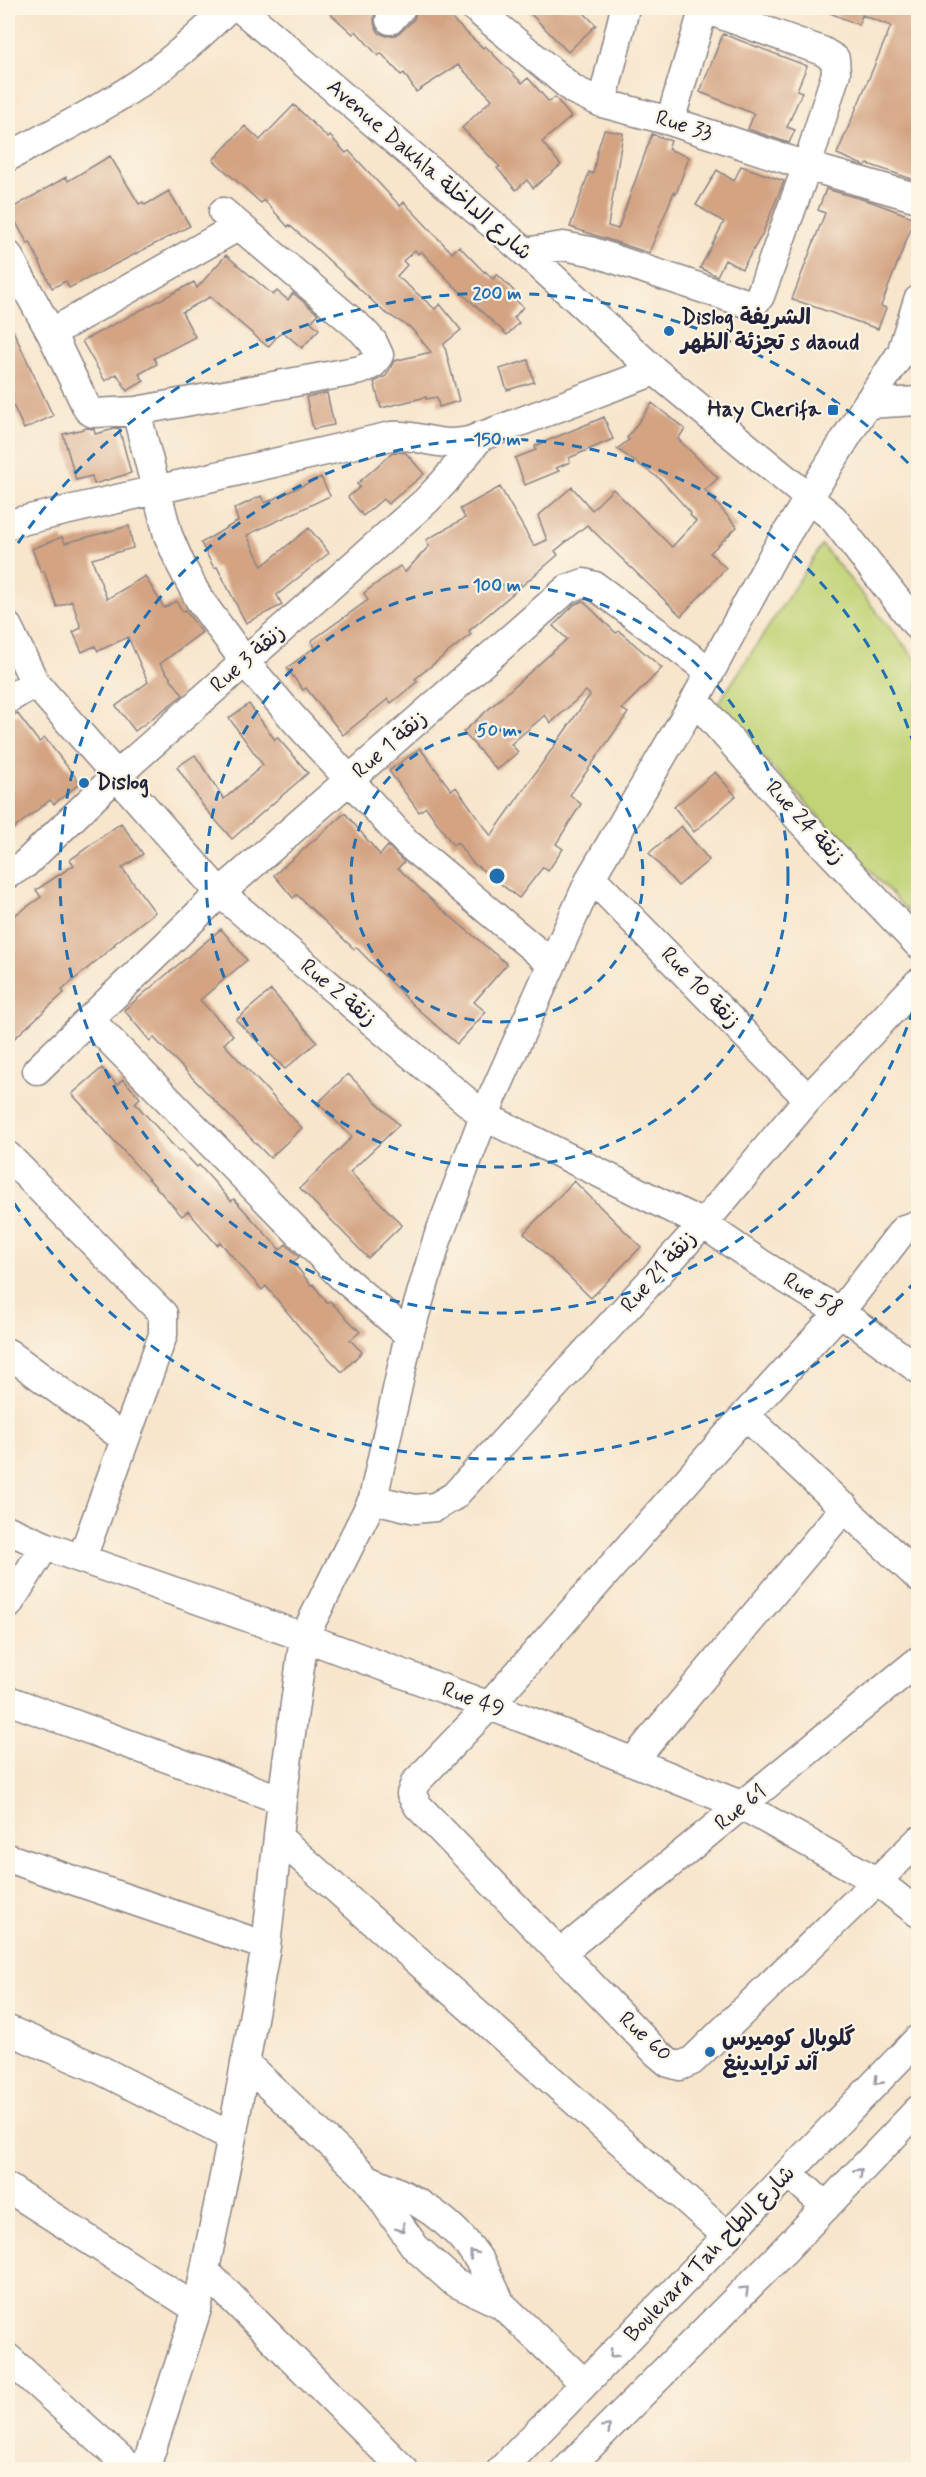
<svg xmlns="http://www.w3.org/2000/svg" width="926" height="2477" font-family="Mynerve,'Playpen Sans Arabic',sans-serif">
	<style>
		.green { fill: #c1d376; stroke: #727a58; stroke-width: 1.5 }
		.building { fill: #d3a382 }
		.lines { fill: none; stroke-linecap: round; stroke-linejoin: round }
		.minor-casing { stroke: #8c8484; stroke-width: 31 }
		.minor { stroke: #fff; stroke-width: 28 }
		.oneway { stroke: #9c9ca7 }
		.ring { fill: none; stroke: #1f6fb2; stroke-width: 3; stroke-dasharray: 10 8 }
		.poi-dot { fill: #1f6fb2; stroke: #fcf5e5; stroke-width: 2 }
		.labels { text-anchor: middle; dominant-baseline: central; stroke-width: 4.5; stroke-linejoin: round; paint-order: stroke }
		.street-label { font-size: 22px; fill: #22223b; stroke: #fcf5e5 }
		.poi-label { font-size: 22px; font-weight: bold; fill: #22223b; stroke: #fcf5e5; text-anchor: start }
		.centre { fill: #1f6fb2; stroke: #fcf5e5; stroke-width: 3 }
		.ring-label { font-size: 18px; text-anchor: middle; font-weight: bold; fill: #1f6fb2; stroke: #fcf5e5; stroke-width: 4.5; stroke-linejoin: round; paint-order: stroke }
	</style>
	<rect width="100%" height="100%" fill="#fcf5e5"/>
	<filter id="ink" filterUnits="userSpaceOnUse"><feTurbulence type="fractalNoise" baseFrequency=".0167" numOctaves="2"/><feDisplacementMap in="SourceGraphic" scale="12" xChannelSelector="R" yChannelSelector="G"/><feConvolveMatrix kernelMatrix="1 2 1 2 8 2 1 2 1" color-interpolation-filters="sRGB"/></filter>
	<filter id="wash" filterUnits="userSpaceOnUse"><feTurbulence type="fractalNoise" baseFrequency=".008" numOctaves="4" result="noise"/><feDisplacementMap in="SourceGraphic" scale="24" xChannelSelector="R" yChannelSelector="G"/><feGaussianBlur stdDeviation="1.35" result="paint"/><feColorMatrix in="noise" values="0 0 0 0 0 0 0 0 0 0 0 0 0 0 0 0 0 1.4 0 .05"/><feComposite in="paint" operator="in"/></filter>
	<g filter="url(#wash)">
		<rect width="100%" height="100%" fill="#f7e5cc"/>
		<path class="green" d="M822 545 918 662V922L716 707Z"/>
		<g id="blocks">
			<path class="building" d="M324 8H379L374 16V24L379 33 387 36 395 35 402 31 414 19 417 8H440L483 48 485 46 522 83 528 78 549 102 555 97 571 117 542 142 561 165 533 188 527 180 516 190 497 168 500 167 462 128 492 99 458 65 416 92 404 73 401 75 381 53 378 56 356 31 353 34Z
				M525 8H579L596 25 568 52Z
				M818 8H907L918 12V181L868 164 865 166 837 154 891 26 862 15 859 25Z
				M723 34 807 66 797 90 802 92 787 127 795 130 789 143 748 129 754 114 700 92Z
				M294 105 328 138 330 136 346 153 349 151 400 206 404 202 452 253 459 246 484 272 485 271 493 279 497 274 514 291 510 295 523 307 514 318 519 323 507 335 452 284 421 251 418 254 415 250 403 261 407 265 397 276 435 309 440 304 461 330 444 344 459 401 439 407 437 397 426 399V397L381 408 374 382 386 376 394 361 431 352 411 328 384 312 320 252 289 225 288 227 264 200 261 203 213 160 245 126 260 140Z
				M604 130 623 133 608 226 618 229 652 134 671 141 668 149 689 157 676 194 674 192 649 253 570 227 589 172 593 174 597 152Z
				M110 156 139 204 143 202 145 205 169 191 190 226 69 288 66 281 52 288 30 242 28 244 9 210 66 177 68 181Z
				M741 166 784 181 762 235 742 269 725 260 717 276 700 268 724 222 696 205 717 170 734 181Z
				M826 189 872 202 915 218 881 306 886 308 878 329 792 299 825 213 818 210Z
				M226 255 273 295 277 291 288 300 293 293 318 314 311 322 319 329 302 348 282 331 268 347 210 297 182 312 195 337 154 358 157 364 139 374 144 381 127 391 117 374 105 381 82 341 194 282 197 288Z
				M8 320 53 416 24 429 8 394Z
				M528 360 534 382 507 390 500 369Z
				M327 393 334 425 313 429 306 397Z
				M652 403 685 429 678 439 718 478 705 490 737 527 710 553 726 568 681 616 587 525 555 551 558 555 469 631 471 634 415 679 418 681 391 703 388 699 343 735 306 688 303 690 287 668 315 647 311 641 368 600 364 593 400 566 405 572 429 546 426 540 465 518 460 509 500 487 534 546 547 540 538 516 572 487 592 510 613 489 672 547 696 521 690 515 691 513 660 479 617 449 629 440 627 438Z
				M604 417 613 439 569 458 570 462 556 468 559 471 525 485 515 458 536 450 535 446Z
				M87 428 94 429 95 434 119 428 131 473 94 484 92 476 76 480 63 434Z
				M393 452 406 453 424 474 388 504 383 499 363 516 348 497 360 487 357 484Z
				M321 477 330 496 247 535 262 566 309 528 329 553 277 595 282 605 246 623 217 567 214 568 201 543 238 521 234 509 261 496 265 503Z
				M129 526 133 548 92 559 107 599 145 576 164 608 176 601 183 612 185 610 202 632 160 664 183 695 135 731 116 706 148 682 128 637 98 651 95 646 82 652 73 632 81 628 72 601 57 607 44 571 41 572 32 549 62 537 65 543Z
				M583 601 616 633 619 631 662 668 622 709 628 713 570 795 581 804 556 844 563 849 548 871 543 867 519 898 472 862 457 842 453 845 426 807 419 812 389 771 420 748 451 790 456 787 491 836 590 695 586 691 551 723 545 715 511 744 518 752 497 770 463 732 567 639 553 626 575 604Z
				M249 704 275 740 277 737 308 773 232 839 204 807 177 767 195 755 224 799 263 765 229 718Z
				M17 713 39 742 45 738 80 783 54 804 50 800 8 833V719Z
				M715 772 736 796 694 832 674 807Z
				M345 813 380 855 388 846 404 862 398 868 438 906 507 964 474 1002 486 1012 457 1044 413 1005 356 947 354 949 297 895 293 898 274 875Z
				M121 823 143 854 122 868 155 912 114 944 115 945 62 990 64 993 8 1044V920L41 897 36 890 74 865 70 860Z
				M681 826 709 860 678 886 649 853Z
				M221 929 247 960 200 1000 233 1035 224 1044 302 1128 270 1158 154 1038 150 1041 124 1010Z
				M271 990 317 1042 285 1069 236 1020Z
				M102 1068 117 1085 123 1079 140 1098 135 1103 179 1152 181 1150 197 1167 199 1165 231 1201 234 1199 280 1250 286 1244 299 1257 293 1262 311 1285 313 1284 327 1303 330 1301 360 1332 350 1340 362 1352 342 1372 301 1329 266 1286 262 1290 220 1242 217 1245 188 1211 182 1216 72 1094Z
				M348 1074 399 1125 350 1172 402 1225 368 1258 300 1188 352 1137 318 1103Z
				M574 1181 641 1247 591 1298 524 1233Z"/>
		</g>
	</g>
	<g filter="url(#ink)">
		<use href="#blocks" fill-opacity="0" stroke="#8c8484" stroke-width="1.5"/>
		<g class="lines">
			<defs>
				<path id="minor" d="M240 8 525 252 655 371 833 518 918 627
					M475 8 574 90 602 103 670 121 807 166 918 198
					M390 20 401 8
					M602 103 625 8
					M670 121 704 8
					M8 157C43 138 79 121 113 100 156 75 193 43 228 8
					M525 252 563 246 590 251 746 303 755 302 760 296 807 166 836 73 835 59 822 51 702 8
					M8 255 51 333 88 410 93 413 136 411 168 535 181 565 199 599 245 662 293 718 407 843 552 964
					M51 333 239 226
					M903 347 918 300
					M867 404 918 401
					M136 411 361 370 373 364 379 355 373 342 362 330 223 212
					M8 524 391 436C421 434 437 448 469 441L655 371
					M8 627 35 683 220 893 484 1116 703 1224 763 1265 840 1312 918 1369
					M8 699 35 683
					M695 700 800 820 918 944
					M8 874 25 864 116 776 426 501 445 481 481 436
					M591 877 808 1099
					M90 1020 341 1276 409 1335
					M37 1070 220 893 567 589 584 583 595 586 709 671
					M8 1156 163 1314V1335L82 1558
					M918 1225 904 1229 840 1312 745 1415 489 1706 415 1783 411 1794 418 1806 657 2053 669 2063 680 2066 692 2061 918 1841
					M8 1353 125 1439
					M745 1415 918 1577
					M373 1499 415 1509 435 1507 454 1496 703 1224 808 1099 918 983
					M8 1530 45 1546 304 1637 554 1730 743 1806 878 1882 918 1913
					M8 1605 45 1546
					M8 1700 282 1800
					M633 1761 845 1507
					M278 1837 727 2236
					M8 1858 266 1946
					M561 1953 918 1661
					M8 2030 97 2068 232 2137
					M245 2063 368 2179 415 2247 454 2282 501 2304 584 2383
					M789 2173 826 2207
					M368 2179C414 2197 454 2220 481 2263 488 2276 495 2291 501 2304
					M8 2188 197 2309
					M206 2272 404 2470
					M8 2358 133 2470
					M145 2470 197 2309 232 2137 266 1946 282 1800 304 1637 373 1499 409 1335 437 1240 484 1116 591 877 695 700 774 554 867 404 902 352 918 331
					M501 2470 918 2039
					M566 2470 775 2260 918 2110"/>
			</defs>
			<use href="#minor" class="minor-casing"/>
			<use href="#minor" class="minor"/>
		</g>
		<defs><path id="oneway-chevron" d="M-2-3.5L2.5 0L-2 3.5" fill="none" stroke-width="1.6" stroke-linecap="round" stroke-linejoin="round" transform="scale(1.5)"/></defs>
		<g class="oneway">
			<use href="#oneway-chevron" transform="translate(878 2081) rotate(134)"/>
			<use href="#oneway-chevron" transform="translate(859 2172) rotate(-46)"/>
			<use href="#oneway-chevron" transform="translate(401 2228) rotate(54)"/>
			<use href="#oneway-chevron" transform="translate(473 2254) rotate(-129)"/>
			<use href="#oneway-chevron" transform="translate(745 2290) rotate(-45)"/>
			<use href="#oneway-chevron" transform="translate(613 2354) rotate(134)"/>
			<use href="#oneway-chevron" transform="translate(607 2428) rotate(-45)"/>
		</g>
	</g>
	<g class="ring">
		<circle cx="497" cy="876" r="146"/>
		<circle cx="497" cy="876" r="291"/>
		<path d="M918 993A437 437 0 1 1 918 759"/>
		<path d="M916 1281A583 583 0 0 1 8 1194M8 558A583 583 0 0 1 916 471"/>
	</g>
	<g class="poi-dot">
		<circle cx="669" cy="331" r="6"/>
		<rect x="827" y="404" width="12" height="12" rx="3"/>
		<circle cx="84" cy="783" r="6"/>
		<circle cx="710" cy="2052" r="6"/>
	</g>
	<g class="labels">
		<g class="street-label">
			<text transform="translate(684 126) rotate(17)">Rue 33</text>
			<text transform="translate(429 170) rotate(41)">Avenue Dakhla شارع الداخلة</text>
			<text transform="translate(248 659) rotate(-41)">Rue 3 زنقة</text>
			<text transform="translate(390 745) rotate(-41)">Rue 1 زنقة</text>
			<text transform="translate(805 823) rotate(47)">Rue 24 زنقة</text>
			<text transform="translate(700 988) rotate(46)">Rue 10 زنقة</text>
			<text transform="translate(338 993) rotate(40)">Rue 2 زنقة</text>
			<text transform="translate(659 1272) rotate(-48)">Rue 21 زنقة</text>
			<text transform="translate(812 1295) rotate(32)">Rue 58</text>
			<text transform="translate(473 1700) rotate(20)">Rue 49</text>
			<text transform="translate(741 1808) rotate(-39)">Rue 61</text>
			<text transform="translate(645 2037) rotate(42)">Rue 60</text>
			<text transform="translate(710 2254) rotate(-46)">Boulevard Tah شارع الطاح</text>
		</g>
		<g class="poi-label">
			<text x="681" y="318">Dislog الشريفة<tspan x="681" dy="25">تجزئة الظهر s daoud</tspan></text>
			<text x="821" y="410" text-anchor="end">Hay Cherifa</text>
			<text x="96" y="783">Dislog</text>
			<text x="722" y="2039">گلوبال كوميرس<tspan x="722" dy="25">آند ترايدينغ</tspan></text>
		</g>
	</g>
	<circle cx="497" cy="876" r="9" class="centre"/>
	<g class="ring-label">
		<text x="497" y="299">200 m</text>
		<text x="497" y="445">150 m</text>
		<text x="497" y="591">100 m</text>
		<text x="497" y="736">50 m</text>
	</g>
	<rect width="926" height="2477" fill="none" stroke="#fcf5e5" stroke-width="30"/>
</svg>
